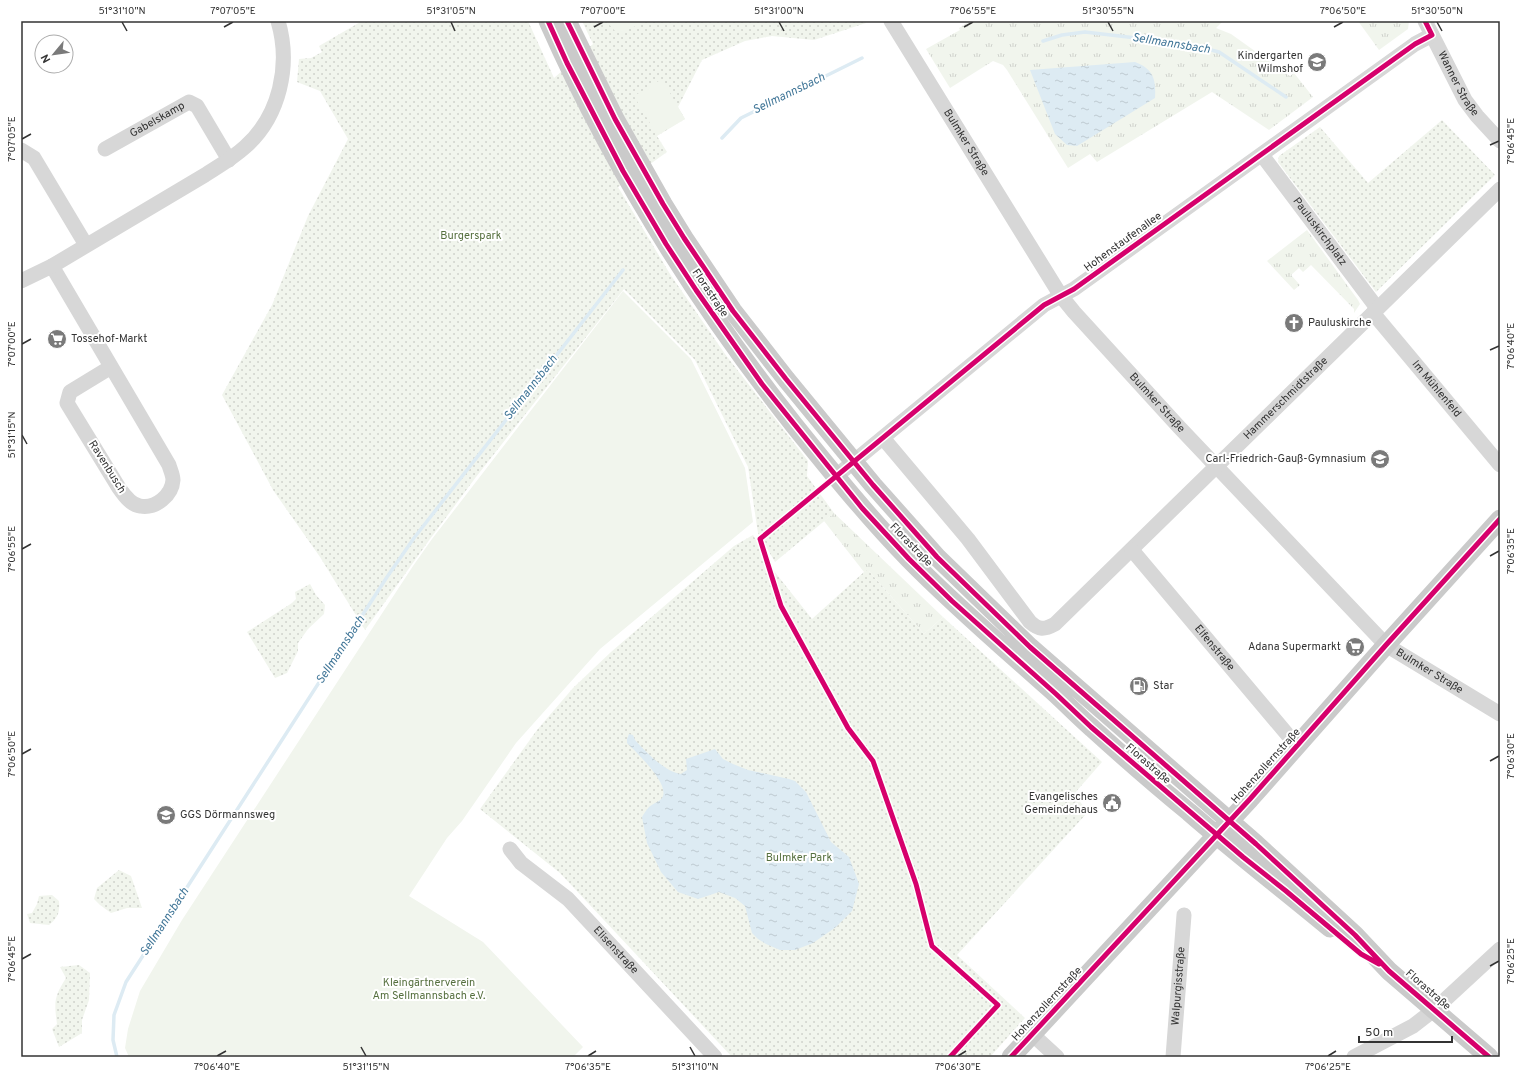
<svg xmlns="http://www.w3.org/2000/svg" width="1521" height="1078" font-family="Overpass,sans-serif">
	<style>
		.grass { fill: url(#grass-tufts) }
		.park { fill: url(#park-dots) }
		.garden { fill: #f1f5ed }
		.water { fill: url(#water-ripples) }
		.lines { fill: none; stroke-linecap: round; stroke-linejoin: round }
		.stream { stroke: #ddebf3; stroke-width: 3.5 }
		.minor { stroke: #d7d7d7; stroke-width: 15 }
		.major { stroke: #cacaca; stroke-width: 19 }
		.cycleway-casing { stroke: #fff; stroke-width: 8 }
		.cycleway { stroke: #d6006c; stroke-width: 5 }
		.ticks { fill: none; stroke: #333; stroke-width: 1.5 }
		.labels { text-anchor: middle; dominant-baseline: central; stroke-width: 4; stroke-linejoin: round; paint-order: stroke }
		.poi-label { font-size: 11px; fill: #333; stroke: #fff; text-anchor: end }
		.street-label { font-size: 11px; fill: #333; stroke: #fff }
		.park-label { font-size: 11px; fill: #56703f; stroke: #fff }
		.water-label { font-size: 12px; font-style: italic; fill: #3f7597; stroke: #fff }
		.neatline { fill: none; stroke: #333; stroke-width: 1.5 }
		.ticks-label { font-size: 10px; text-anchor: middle; fill: #333 }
	</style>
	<defs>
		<pattern id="grass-tufts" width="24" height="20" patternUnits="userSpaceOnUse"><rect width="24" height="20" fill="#f1f5ed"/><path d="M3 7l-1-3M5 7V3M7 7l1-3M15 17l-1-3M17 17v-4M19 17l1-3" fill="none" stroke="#cfd2cc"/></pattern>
		<pattern id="park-dots" width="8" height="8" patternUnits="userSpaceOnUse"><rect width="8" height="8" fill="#f1f5ed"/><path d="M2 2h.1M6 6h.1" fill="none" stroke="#cfd2cc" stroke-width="1.8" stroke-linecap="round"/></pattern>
		<pattern id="water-ripples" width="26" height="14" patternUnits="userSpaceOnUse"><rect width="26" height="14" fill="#ddebf3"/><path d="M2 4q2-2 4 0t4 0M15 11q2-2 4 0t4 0" fill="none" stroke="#becad1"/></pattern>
	</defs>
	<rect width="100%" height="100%" fill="#fff"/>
	<path class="grass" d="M970 21H1223L1216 28 1231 34 1290 76 1294 73 1313 97 1269 130 1212 92 1097 162 1090 154 1068 168 1007 70 1003 65 993 61 950 88 926 49 960 30 959 28Z
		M1358 21H1409L1408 29 1379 50Z
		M1307 230 1358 300 1360 304 1354 313V309L1311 265 1303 272 1299 268 1291 275 1300 285 1294 290 1267 261Z
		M834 513 943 617 924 634 869 571 864 572 824 521Z"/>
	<path class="park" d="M362 21H528L554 78 593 44 582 21H865L866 23 814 40 772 36 745 41 702 60 678 107 685 119 657 136 667 152 618 187 670 274 725 354 808 461 807 476 834 513 775 562 758 533 748 467 695 360 624 289 476 477 430 539 365 630 320 557 273 490 222 395 272 305 308 216 348 139 320 91 297 82 299 59 311 58 322 52 319 46Z
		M1442 120 1495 175 1376 292 1278 162 1279 156 1320 127 1368 183Z
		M753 535 774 571 812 619 864 572 868 570 924 634 943 617 1102 762 1074 794 1088 812 957 955 1025 1018 990 1057H732L560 873 480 809 537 730 573 688 611 652 734 546Z
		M310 584 316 595 325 605 324 614 308 629 298 643V651L287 673 275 678 247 632 292 603 296 599 295 592Z
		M119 870 131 876 142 908H127L111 913 100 905 94 899 97 888Z
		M52 895 59 901C60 913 58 917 49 925L30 923 27 914 32 913 37 904 39 896Z
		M79 965 90 973 89 1000 82 1020V1033L59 1047 52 1029 57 1024C54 1002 54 997 66 978L60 967Z"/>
	<path class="garden" d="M606 21H648L621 32 615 31Z
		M662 79 685 119 657 135 634 96Z
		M623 291 691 359 745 468 753 522 600 649 516 743 462 821 447 838 409 896 483 942 583 1047 573 1057H129L125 1048 128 1029 140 991 182 920 413 566 432 539Z"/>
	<path class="water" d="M1135 62C1154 69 1156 80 1155 98L1077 146 1067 145 1055 134 1030 70Z
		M629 734 633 735 635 740C646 752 665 772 681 774L687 770 686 759 715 749 723 759 733 764 748 770 789 779 795 781 806 792 831 842 849 857 859 884 852 911 836 927 813 943 795 950H780L766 944 758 939 752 933 745 906 735 898 719 892 698 899 678 892 661 872 647 843 642 817C644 814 646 810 649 807 653 803 661 802 663 796 668 782 636 752 627 743V739Z"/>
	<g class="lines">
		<path class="stream" d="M1043 41 1062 35 1085 32 1188 44 1219 52 1286 97
			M722 138 741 118 862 58
			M117 1057 113 1040 114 1015 126 982 387 577 414 538 623 270"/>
		<g class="minor">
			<path id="s1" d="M891 21 1061 296 1074 312 1179 427 1386 645 1500 714"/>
			<path id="s2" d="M1425 21 1465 100 1477 116 1500 141"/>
			<path id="s3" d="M105 149 189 102 197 106 229 160"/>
			<path d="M21 150 34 158 86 245"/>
			<path id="s4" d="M1262 155 1377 308"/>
			<path d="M52 266 169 465C170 469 173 475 173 480 172 495 156 509 140 506 131 505 124 495 119 488L67 403 70 392 111 367"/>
			<path d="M21 281 52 266 205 175C219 166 233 158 245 147 280 116 291 65 278 21"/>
			<path id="s5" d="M1373 313 1500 465"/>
			<path id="s6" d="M883 438 968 539 1030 622C1039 630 1044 630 1055 624L1500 189"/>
			<path d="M835 477 1044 305 1074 289 1415 44 1432 35"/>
			<path id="s7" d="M1132 550 1297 746"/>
			<path id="s8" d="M510 849 521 863 568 899 715 1057"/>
			<path d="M1032 1034 1057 1057"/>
			<path id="s9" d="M1173 1057 1184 915"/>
			<path d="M1354 1057 1413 1026 1435 1009 1500 949"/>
		</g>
		<path class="major" d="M548 21C612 166 696 301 794 425 831 471 868 517 909 559 953 604 1001 645 1048 687 1063 700 1077 715 1092 728 1124 757 1156 785 1189 812 1235 852 1283 889 1330 928
			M567 21 615 119 663 204 684 238 733 311 786 379 873 485 937 557 1030 647 1256 844 1355 935 1389 971 1489 1057
			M1011 1057 1250 799 1386 645 1500 519"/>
		<defs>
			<path id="cycleway" d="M548 21 567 63 623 171 666 244 696 290 762 384 862 508 909 559 952 601 1056 694 1091 727 1243 857 1286 891 1361 954 1379 964
				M567 21 615 119 663 204 684 238 733 311 786 379 873 485 937 557 1030 647 1256 844 1355 935 1389 971 1489 1057
				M950 1057 998 1005 932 946 916 884 873 761 848 728 781 606 760 539 1044 305 1074 289 1415 44 1432 35 1425 21
				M1011 1057 1250 799 1386 645 1500 519"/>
		</defs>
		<use href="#cycleway" class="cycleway-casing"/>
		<use href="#cycleway" class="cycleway"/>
	</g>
	<path class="ticks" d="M122 22 127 31M451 22 455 31M779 22 784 31M1108 22 1113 31M1437 22 1442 31M224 27 233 22M594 27 603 22M964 27 973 22M1334 27 1343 22M22 139 31 134M1490 145 1499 141M22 344 31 339M1490 350 1499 346M22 435 27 444M22 549 31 544M1490 556 1499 551M22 754 31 749M1490 761 1499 756M22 959 31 954M1490 966 1499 961M361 1047 366 1056M690 1047 695 1056M217 1056 226 1051M588 1056 596 1051M958 1056 966 1051M1328 1056 1336 1051"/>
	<defs>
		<symbol id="school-disc" viewBox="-11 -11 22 22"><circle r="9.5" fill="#7a7a7a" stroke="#fff"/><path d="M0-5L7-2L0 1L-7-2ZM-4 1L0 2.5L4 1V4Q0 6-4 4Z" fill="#fff"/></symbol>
		<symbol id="church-disc" viewBox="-11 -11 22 22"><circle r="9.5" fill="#7a7a7a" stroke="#fff"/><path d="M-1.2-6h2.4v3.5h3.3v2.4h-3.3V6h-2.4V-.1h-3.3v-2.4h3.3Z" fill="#fff"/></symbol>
		<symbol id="supermarket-disc" viewBox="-11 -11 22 22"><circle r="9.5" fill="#7a7a7a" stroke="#fff"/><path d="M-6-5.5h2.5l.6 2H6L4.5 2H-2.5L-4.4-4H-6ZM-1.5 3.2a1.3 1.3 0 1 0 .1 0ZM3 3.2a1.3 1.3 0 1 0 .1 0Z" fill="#fff"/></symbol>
		<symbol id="fuel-disc" viewBox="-11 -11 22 22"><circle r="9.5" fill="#7a7a7a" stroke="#fff"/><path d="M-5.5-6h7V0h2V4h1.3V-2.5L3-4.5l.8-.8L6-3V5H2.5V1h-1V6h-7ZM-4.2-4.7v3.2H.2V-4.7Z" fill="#fff"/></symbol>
		<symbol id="civic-disc" viewBox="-11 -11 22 22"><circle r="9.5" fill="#7a7a7a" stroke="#fff"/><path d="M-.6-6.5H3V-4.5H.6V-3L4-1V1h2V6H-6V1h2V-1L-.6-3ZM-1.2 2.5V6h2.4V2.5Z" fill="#fff"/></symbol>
	</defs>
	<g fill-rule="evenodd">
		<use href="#school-disc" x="1306" y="51" width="22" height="22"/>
		<use href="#church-disc" x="1283" y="312" width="22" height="22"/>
		<use href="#supermarket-disc" x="46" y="328" width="22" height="22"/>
		<use href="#school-disc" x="1369" y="448" width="22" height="22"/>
		<use href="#supermarket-disc" x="1344" y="636" width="22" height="22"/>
		<use href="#fuel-disc" x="1128" y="675" width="22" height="22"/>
		<use href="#civic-disc" x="1101" y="792" width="22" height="22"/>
		<use href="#school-disc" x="155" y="804" width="22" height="22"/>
	</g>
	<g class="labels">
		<g class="poi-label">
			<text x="1303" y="56">Kindergarten<tspan x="1303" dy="13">Wilmshof</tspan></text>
			<text x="1308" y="323" text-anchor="start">Pauluskirche</text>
			<text x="71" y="339" text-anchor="start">Tossehof-Markt</text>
			<text x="1366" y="459">Carl-Friedrich-Gauß-Gymnasium</text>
			<text x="1341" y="647">Adana Supermarkt</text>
			<text x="1153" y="686" text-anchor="start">Star</text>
			<text x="1098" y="797">Evangelisches<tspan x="1098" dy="13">Gemeindehaus</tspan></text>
			<text x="180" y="815" text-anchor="start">GGS Dörmannsweg</text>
		</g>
		<g class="street-label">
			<text stroke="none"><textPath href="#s2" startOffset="71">Wanner Straße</textPath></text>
			<text stroke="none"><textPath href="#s3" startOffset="60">Gabelskamp</textPath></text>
			<text stroke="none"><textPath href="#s1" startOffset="143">Bulmker Straße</textPath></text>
			<text stroke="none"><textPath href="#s4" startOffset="96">Pauluskirchplatz</textPath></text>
			<text transform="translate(1123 242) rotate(-36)">Hohenstaufenallee</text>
			<text transform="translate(710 293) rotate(56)">Florastraße</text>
			<text stroke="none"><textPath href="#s5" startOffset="99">Im Mühlenfeld</textPath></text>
			<text stroke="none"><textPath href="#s6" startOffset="586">Hammerschmidtstraße</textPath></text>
			<text stroke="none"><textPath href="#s1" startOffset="467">Bulmker Straße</textPath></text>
			<text transform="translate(107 467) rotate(58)">Ravenbusch</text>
			<text transform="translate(911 545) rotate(46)">Florastraße</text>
			<text stroke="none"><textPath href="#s7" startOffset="128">Elfenstraße</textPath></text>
			<text stroke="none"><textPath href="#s1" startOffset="851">Bulmker Straße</textPath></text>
			<text transform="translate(1148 764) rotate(41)">Florastraße</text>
			<text transform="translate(1266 766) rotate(-48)">Hohenzollernstraße</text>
			<text stroke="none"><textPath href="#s8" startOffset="147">Elisenstraße</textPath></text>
			<text stroke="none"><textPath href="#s9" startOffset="71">Walpurgisstraße</textPath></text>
			<text transform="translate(1428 990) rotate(41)">Florastraße</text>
			<text transform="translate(1047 1004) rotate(-47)">Hohenzollernstraße</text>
		</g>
		<g class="park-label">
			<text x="471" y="236">Burgerspark</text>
			<text x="799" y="858">Bulmker Park</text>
			<text x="429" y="983">Kleingärtnerverein<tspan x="429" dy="13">Am Sellmannsbach e.V.</tspan></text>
		</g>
		<g class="water-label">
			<text transform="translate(1171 44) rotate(9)">Sellmannsbach</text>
			<text transform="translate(789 94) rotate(-26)">Sellmannsbach</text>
			<text transform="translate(531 388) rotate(-52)">Sellmannsbach</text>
			<text transform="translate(341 650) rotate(-57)">Sellmannsbach</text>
			<text transform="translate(165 922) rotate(-57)">Sellmannsbach</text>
		</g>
	</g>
	<rect width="1521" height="1078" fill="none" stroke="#ffffff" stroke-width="44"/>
	<g transform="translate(54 54) rotate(241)"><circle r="19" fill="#ffffff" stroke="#adadad"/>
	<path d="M0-3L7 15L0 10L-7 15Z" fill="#7a7a7a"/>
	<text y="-6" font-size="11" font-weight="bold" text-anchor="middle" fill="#333333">N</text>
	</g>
	<path d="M1359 1036v6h93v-6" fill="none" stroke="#333333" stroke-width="2"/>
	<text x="1365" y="1036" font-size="12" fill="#333333" stroke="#ffffff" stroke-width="3" paint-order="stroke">50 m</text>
	<rect x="22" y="22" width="1477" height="1034" class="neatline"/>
	<g class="ticks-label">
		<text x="122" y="14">51°31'10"N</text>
		<text x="233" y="14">7°07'05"E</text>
		<text x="451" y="14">51°31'05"N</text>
		<text x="603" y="14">7°07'00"E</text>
		<text x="779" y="14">51°31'00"N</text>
		<text x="973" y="14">7°06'55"E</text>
		<text x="1108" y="14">51°30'55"N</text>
		<text x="1343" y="14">7°06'50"E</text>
		<text x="1437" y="14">51°30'50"N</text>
		<text transform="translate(11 139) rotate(-90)" y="4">7°07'05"E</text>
		<text transform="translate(1510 141) rotate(-90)" y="4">7°06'45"E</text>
		<text transform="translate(11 344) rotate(-90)" y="4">7°07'00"E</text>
		<text transform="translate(1510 346) rotate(-90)" y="4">7°06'40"E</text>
		<text transform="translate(11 435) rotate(-90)" y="4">51°31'15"N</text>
		<text transform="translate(11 549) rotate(-90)" y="4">7°06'55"E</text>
		<text transform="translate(1510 551) rotate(-90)" y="4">7°06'35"E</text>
		<text transform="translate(11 754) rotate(-90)" y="4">7°06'50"E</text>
		<text transform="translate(1510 756) rotate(-90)" y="4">7°06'30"E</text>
		<text transform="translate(11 959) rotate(-90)" y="4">7°06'45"E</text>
		<text transform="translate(1510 961) rotate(-90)" y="4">7°06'25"E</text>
		<text x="217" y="1070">7°06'40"E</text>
		<text x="366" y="1070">51°31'15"N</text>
		<text x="588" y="1070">7°06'35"E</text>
		<text x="695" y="1070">51°31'10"N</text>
		<text x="958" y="1070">7°06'30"E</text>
		<text x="1328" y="1070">7°06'25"E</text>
	</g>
</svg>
